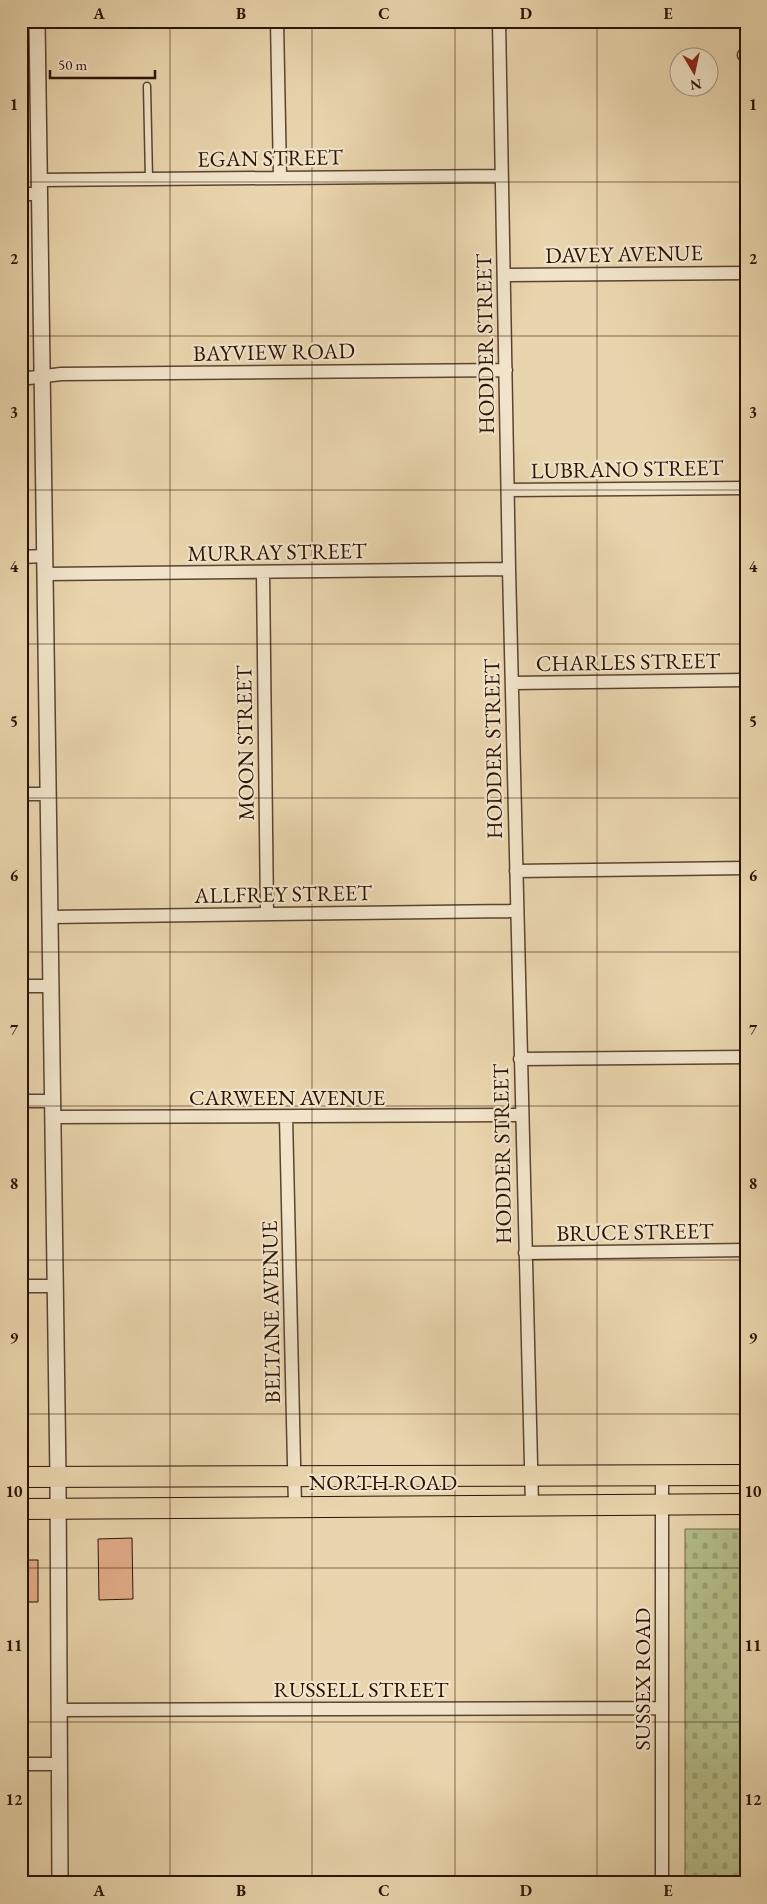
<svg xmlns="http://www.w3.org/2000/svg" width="767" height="1904" font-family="'EB Garamond',serif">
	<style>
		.cemetery { fill: url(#cemetery-stones); stroke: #706848 }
		.building { fill: #e3ad89; stroke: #2b1306 }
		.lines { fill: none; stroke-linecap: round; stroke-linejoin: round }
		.service-casing { stroke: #5a4430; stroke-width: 9 }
		.minor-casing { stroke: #5a4430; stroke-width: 15 }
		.tertiary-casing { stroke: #5a4430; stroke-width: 18 }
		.trunk-casing { stroke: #2b1306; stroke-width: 22 }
		.service { stroke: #f1e4ca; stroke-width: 6 }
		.minor { stroke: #f1e4ca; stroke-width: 12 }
		.tertiary { stroke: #f1e4ca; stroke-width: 15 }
		.trunk { stroke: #e9d5ad; stroke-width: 20 }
		.grid { fill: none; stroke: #2b1306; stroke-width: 1; stroke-opacity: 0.55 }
		.labels { text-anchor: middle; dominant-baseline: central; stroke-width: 4.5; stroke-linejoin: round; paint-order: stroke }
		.street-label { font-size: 22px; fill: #2b1306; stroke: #f1e4ca }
		.neatline { fill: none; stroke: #2b1306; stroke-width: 2 }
		.grid-label { font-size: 16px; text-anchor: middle; font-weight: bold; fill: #2b1306 }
	</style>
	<defs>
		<pattern id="cemetery-stones" width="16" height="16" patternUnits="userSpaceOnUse" patternTransform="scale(1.25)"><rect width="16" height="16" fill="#b4be8b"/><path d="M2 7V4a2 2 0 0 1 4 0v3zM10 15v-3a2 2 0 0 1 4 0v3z" fill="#9ba276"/></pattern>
	</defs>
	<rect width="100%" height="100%" fill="#e9d5ad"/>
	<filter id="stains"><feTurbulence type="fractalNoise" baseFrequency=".004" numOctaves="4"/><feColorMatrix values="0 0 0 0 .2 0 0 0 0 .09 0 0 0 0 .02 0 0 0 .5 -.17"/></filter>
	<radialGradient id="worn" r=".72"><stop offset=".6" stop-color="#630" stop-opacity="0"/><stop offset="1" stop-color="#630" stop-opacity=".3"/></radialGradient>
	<path class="cemetery" d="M685 1529H746V1883H685Z"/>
	<path class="building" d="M132 1538 133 1599 99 1600 98 1539Z
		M21 1560H38V1602H21Z"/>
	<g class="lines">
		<defs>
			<path id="service" d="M147 86 149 179"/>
			<path id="minor" d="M277 21 280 177
				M499 21 509 569 532 1505
				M744 55H746
				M39 180 501 176
				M21 194H40
				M504 275 746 273
				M21 379 61 374 506 370
				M508 490 746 488
				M21 557 45 556
				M263 572 267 914
				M45 574 509 569
				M512 683 746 680
				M21 794H48
				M516 871 746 868
				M49 917 517 911
				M21 986H50
				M520 1059 746 1057
				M21 1101H52
				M52 1117 522 1115
				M286 1117 295 1506
				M525 1253 746 1250
				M21 1286H55
				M662 1476V1883
				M60 1710 662 1708
				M21 1764H60"/>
			<path id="tertiary" d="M37 21 58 1477 60 1883"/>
			<path id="trunk" d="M21 1477 746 1475
				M21 1509 746 1504"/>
		</defs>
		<use href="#service" class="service-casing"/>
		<use href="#minor" class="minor-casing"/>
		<use href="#tertiary" class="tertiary-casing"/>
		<use href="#trunk" class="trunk-casing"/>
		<use href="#service" class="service"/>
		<use href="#minor" class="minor"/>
		<use href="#tertiary" class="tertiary"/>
		<use href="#trunk" class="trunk"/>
	</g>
	<path class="grid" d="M170 21V1883M312 21V1883M455 21V1883M597 21V1883M21 182H746M21 336H746M21 490H746M21 644H746M21 798H746M21 952H746M21 1106H746M21 1260H746M21 1414H746M21 1568H746M21 1722H746"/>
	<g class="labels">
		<g class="street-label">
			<text transform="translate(270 158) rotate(-1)">EGAN STREET</text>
			<text transform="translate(624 254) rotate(-1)">DAVEY AVENUE</text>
			<text transform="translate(485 344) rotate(-91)">HODDER STREET</text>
			<text transform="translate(274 352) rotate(-1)">BAYVIEW ROAD</text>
			<text transform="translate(627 469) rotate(-1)">LUBRANO STREET</text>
			<text transform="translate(277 552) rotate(-1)">MURRAY STREET</text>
			<text transform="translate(628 662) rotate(-1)">CHARLES STREET</text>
			<text transform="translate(245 743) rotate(-91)">MOON STREET</text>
			<text transform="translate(493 749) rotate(-91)">HODDER STREET</text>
			<text transform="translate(283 894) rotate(-1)">ALLFREY STREET</text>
			<text x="287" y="1097">CARWEEN AVENUE</text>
			<text transform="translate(502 1154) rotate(-91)">HODDER STREET</text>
			<text transform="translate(635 1232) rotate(-1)">BRUCE STREET</text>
			<text transform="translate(271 1312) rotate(-91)">BELTANE AVENUE</text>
			<text x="383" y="1482">NORTH ROAD</text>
			<text transform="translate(642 1679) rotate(-90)">SUSSEX ROAD</text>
			<text x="361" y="1689">RUSSELL STREET</text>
		</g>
	</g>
	<rect width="767" height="1904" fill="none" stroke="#e9d5ad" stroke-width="55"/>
	<g transform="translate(694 72) rotate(171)"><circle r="24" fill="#f1e4ca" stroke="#a2907c"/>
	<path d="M0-4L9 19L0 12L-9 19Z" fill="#8f2418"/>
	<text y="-8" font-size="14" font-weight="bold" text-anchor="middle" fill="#2b1306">N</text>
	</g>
	<path d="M50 70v8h105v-8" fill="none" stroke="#2b1306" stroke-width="2.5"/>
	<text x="58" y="70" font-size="15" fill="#2b1306" stroke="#f1e4ca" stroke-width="4" paint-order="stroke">50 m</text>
	<rect x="28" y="28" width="712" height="1848" class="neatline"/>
	<g class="grid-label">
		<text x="99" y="19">A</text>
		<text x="241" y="19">B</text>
		<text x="384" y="19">C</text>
		<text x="526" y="19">D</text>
		<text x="668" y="19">E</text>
		<text x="14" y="110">1</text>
		<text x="753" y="110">1</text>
		<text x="14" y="264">2</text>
		<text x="753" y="264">2</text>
		<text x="14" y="418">3</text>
		<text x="753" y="418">3</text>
		<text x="14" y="572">4</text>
		<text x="753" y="572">4</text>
		<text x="14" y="727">5</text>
		<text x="753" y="727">5</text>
		<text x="14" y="881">6</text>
		<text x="753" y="881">6</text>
		<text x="14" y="1035">7</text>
		<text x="753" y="1035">7</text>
		<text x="14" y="1189">8</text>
		<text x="753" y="1189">8</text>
		<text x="14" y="1343">9</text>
		<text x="753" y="1343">9</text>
		<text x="14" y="1497">10</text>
		<text x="753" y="1497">10</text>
		<text x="14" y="1651">11</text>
		<text x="753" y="1651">11</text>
		<text x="14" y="1805">12</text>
		<text x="753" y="1805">12</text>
		<text x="99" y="1896">A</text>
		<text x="241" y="1896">B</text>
		<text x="384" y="1896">C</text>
		<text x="526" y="1896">D</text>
		<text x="668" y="1896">E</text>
	</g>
	<rect width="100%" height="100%" filter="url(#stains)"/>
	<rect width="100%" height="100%" fill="url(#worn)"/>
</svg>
